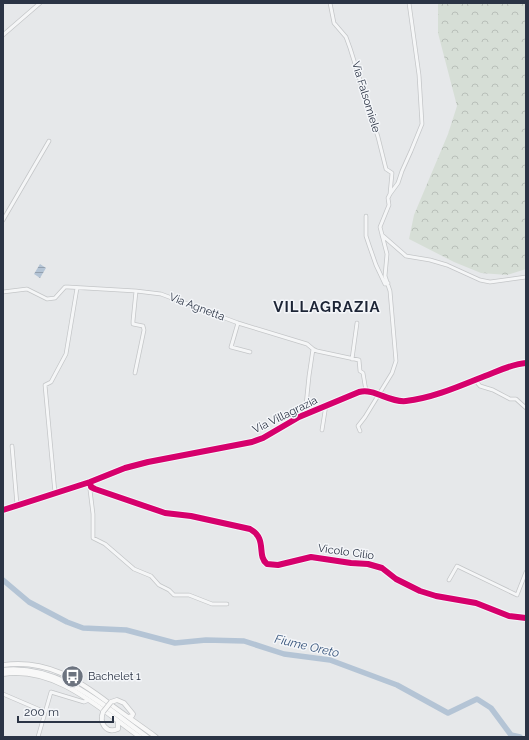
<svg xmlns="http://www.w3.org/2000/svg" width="529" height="740" font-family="Raleway,sans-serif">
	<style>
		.forest { fill: url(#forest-crowns) }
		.water { fill: url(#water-rules) }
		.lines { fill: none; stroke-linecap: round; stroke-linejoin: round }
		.river { stroke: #b4c4d5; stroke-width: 5.5 }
		.minor-casing { stroke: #c4c6c8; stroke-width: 4.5 }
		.secondary-casing { stroke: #c4c6c8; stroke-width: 5.5 }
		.primary-casing { stroke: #c2c5c8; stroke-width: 6 }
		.minor { stroke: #f5f6f7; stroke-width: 3 }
		.secondary { stroke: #f8f8f8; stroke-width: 4 }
		.primary { stroke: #f8f8f8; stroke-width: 4.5 }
		.secondary-bridge-casing { stroke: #c4c6c8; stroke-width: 5.5; stroke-linecap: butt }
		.secondary-bridge { stroke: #f8f8f8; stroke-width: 4 }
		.cycleway-casing { stroke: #f4f6f9; stroke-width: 8 }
		.cycleway { stroke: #d6006c; stroke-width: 6 }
		.labels { text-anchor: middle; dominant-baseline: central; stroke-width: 3; stroke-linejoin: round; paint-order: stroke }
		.street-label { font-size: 11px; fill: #2b3445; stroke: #f4f6f9 }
		.poi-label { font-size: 11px; fill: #2b3445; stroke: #f4f6f9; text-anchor: start }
		.water-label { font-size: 12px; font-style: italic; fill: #34527a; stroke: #f4f6f9 }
		.district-label { font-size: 15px; font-weight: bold; letter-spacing: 1px; fill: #1d2536; stroke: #f4f6f9 }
	</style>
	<defs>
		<pattern id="forest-crowns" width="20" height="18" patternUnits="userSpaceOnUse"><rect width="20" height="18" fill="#d6ded6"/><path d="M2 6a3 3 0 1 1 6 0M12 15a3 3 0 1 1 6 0" fill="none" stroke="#b8bfb9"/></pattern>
		<pattern id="water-rules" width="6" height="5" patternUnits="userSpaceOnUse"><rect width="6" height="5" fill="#b4c4d5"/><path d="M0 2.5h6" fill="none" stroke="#93a0af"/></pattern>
	</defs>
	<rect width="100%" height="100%" fill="#e6e8ea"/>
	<path class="forest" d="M438 3H526V269L507 275 481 273 454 262 409 239 414 215 448 134 457 106 438 33Z"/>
	<path class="water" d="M40 264 46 268 40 278 34 274Z"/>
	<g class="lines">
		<path class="river" d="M3 580 29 602 67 622 83 628 126 630 175 643 206 640 244 641 284 654 330 660 397 685 448 713 477 699 491 708 511 735 520 737"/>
		<defs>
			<path id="minor" d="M330 3 334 23 346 37 350 48 378 137 386 169 392 173 390 194
				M3 35 40 3
				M366 216V236L369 245 376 265 385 284 388 283
				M3 220 49 141
				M382 235 406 256 430 260 447 265 480 280 490 282 526 277
				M3 292 27 289 47 299 55 298 65 287H68L136 291 161 294 238 323 307 344 313 349 317 351 359 360 360 371 363 373 366 391
				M238 323 231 347 250 352
				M352 359 357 323
				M135 373 144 330 143 326 133 324V321L136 291
				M475 380 480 386 493 390 510 399H516L526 408
				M305 415 309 376 313 349
				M322 430 326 405
				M360 431 358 426 365 417 392 373 396 361 390 291 385 276 387 254 380 227 389 205 388 198 390 194 398 183 402 171 411 151 422 124 419 75 409 3
				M12 446 17 505
				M90 482 91 487 95 489 165 513 191 516 250 529C268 539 256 555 267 564L278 565 311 557 351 563 368 564 382 568 396 579 420 591 436 596 476 603 509 616 526 618
				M91 487 90 490 93 514V538L105 544 134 569 151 576 159 585 169 590 174 595H189L212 604H227
				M55 493 45 385 51 382 66 354 77 288
				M3 510 90 482 125 468 148 462 252 442 263 438 299 417 359 392C375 388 389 403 406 401 433 398 460 386 485 376 498 371 512 364 526 363
				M449 580 457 566 517 595 526 572
				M3 694 45 712
				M38 737 51 692 84 702 89 700"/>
			<path id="secondary" d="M3 665C47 659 77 679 110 704 125 715 141 726 156 737
				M3 674C56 666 100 709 140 737
				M111 702 117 700 124 703 133 714 132 716 129 717
				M103 712C99 723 106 734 118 729V721"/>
			<path id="primary" d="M3 670C60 664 104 706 147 737"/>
		</defs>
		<use href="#minor" class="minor-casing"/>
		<use href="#secondary" class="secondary-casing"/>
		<use href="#primary" class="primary-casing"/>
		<use href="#minor" class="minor"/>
		<use href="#secondary" class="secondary"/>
		<use href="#primary" class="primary"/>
		<defs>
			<path id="secondary-bridge" d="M103 712 111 702"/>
		</defs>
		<use href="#secondary-bridge" class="secondary-bridge-casing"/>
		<use href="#secondary-bridge" class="secondary-bridge"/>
		<defs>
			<path id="cycleway" d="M90 482 91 487 95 489 165 513 191 516 250 529C268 539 256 555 267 564L278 565 311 557 351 563 368 564 382 568 396 579 420 591 436 596 476 603 509 616 526 618
				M3 510 90 482 125 468 148 462 252 442 263 438 299 417 359 392C375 388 389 403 406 401 433 398 460 386 485 376 498 371 512 364 526 363"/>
		</defs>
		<use href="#cycleway" class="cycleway-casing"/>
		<use href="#cycleway" class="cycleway"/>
	</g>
	<defs>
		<symbol id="bus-disc" viewBox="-11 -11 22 22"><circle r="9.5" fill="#6c737f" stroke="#f4f6f9"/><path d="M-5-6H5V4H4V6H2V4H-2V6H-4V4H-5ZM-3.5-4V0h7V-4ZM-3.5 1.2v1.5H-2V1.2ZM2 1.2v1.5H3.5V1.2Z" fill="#fff"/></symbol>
	</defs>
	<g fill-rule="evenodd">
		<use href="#bus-disc" x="60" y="664" width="25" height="25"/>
	</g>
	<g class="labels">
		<g class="street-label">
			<text transform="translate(366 97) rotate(73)">Via Falsomiele</text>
			<text transform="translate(197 307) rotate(21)">Via Agnetta</text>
			<text transform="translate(285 415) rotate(-26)">Via Villagrazia</text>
			<text transform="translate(346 552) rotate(8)">Vicolo Cilio</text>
		</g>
		<g class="poi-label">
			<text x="88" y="676">Bachelet 1</text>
		</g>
		<g class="water-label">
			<text transform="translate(307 646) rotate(13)">Fiume Oreto</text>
		</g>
		<g class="district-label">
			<text x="327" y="307">VILLAGRAZIA</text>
		</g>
	</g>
	<rect width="529" height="740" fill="none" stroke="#2b3445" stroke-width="8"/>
	<path d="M18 716v6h95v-6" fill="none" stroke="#2b3445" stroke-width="2"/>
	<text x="24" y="716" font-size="12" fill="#2b3445" stroke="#f4f6f9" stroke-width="3" paint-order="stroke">200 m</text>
</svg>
